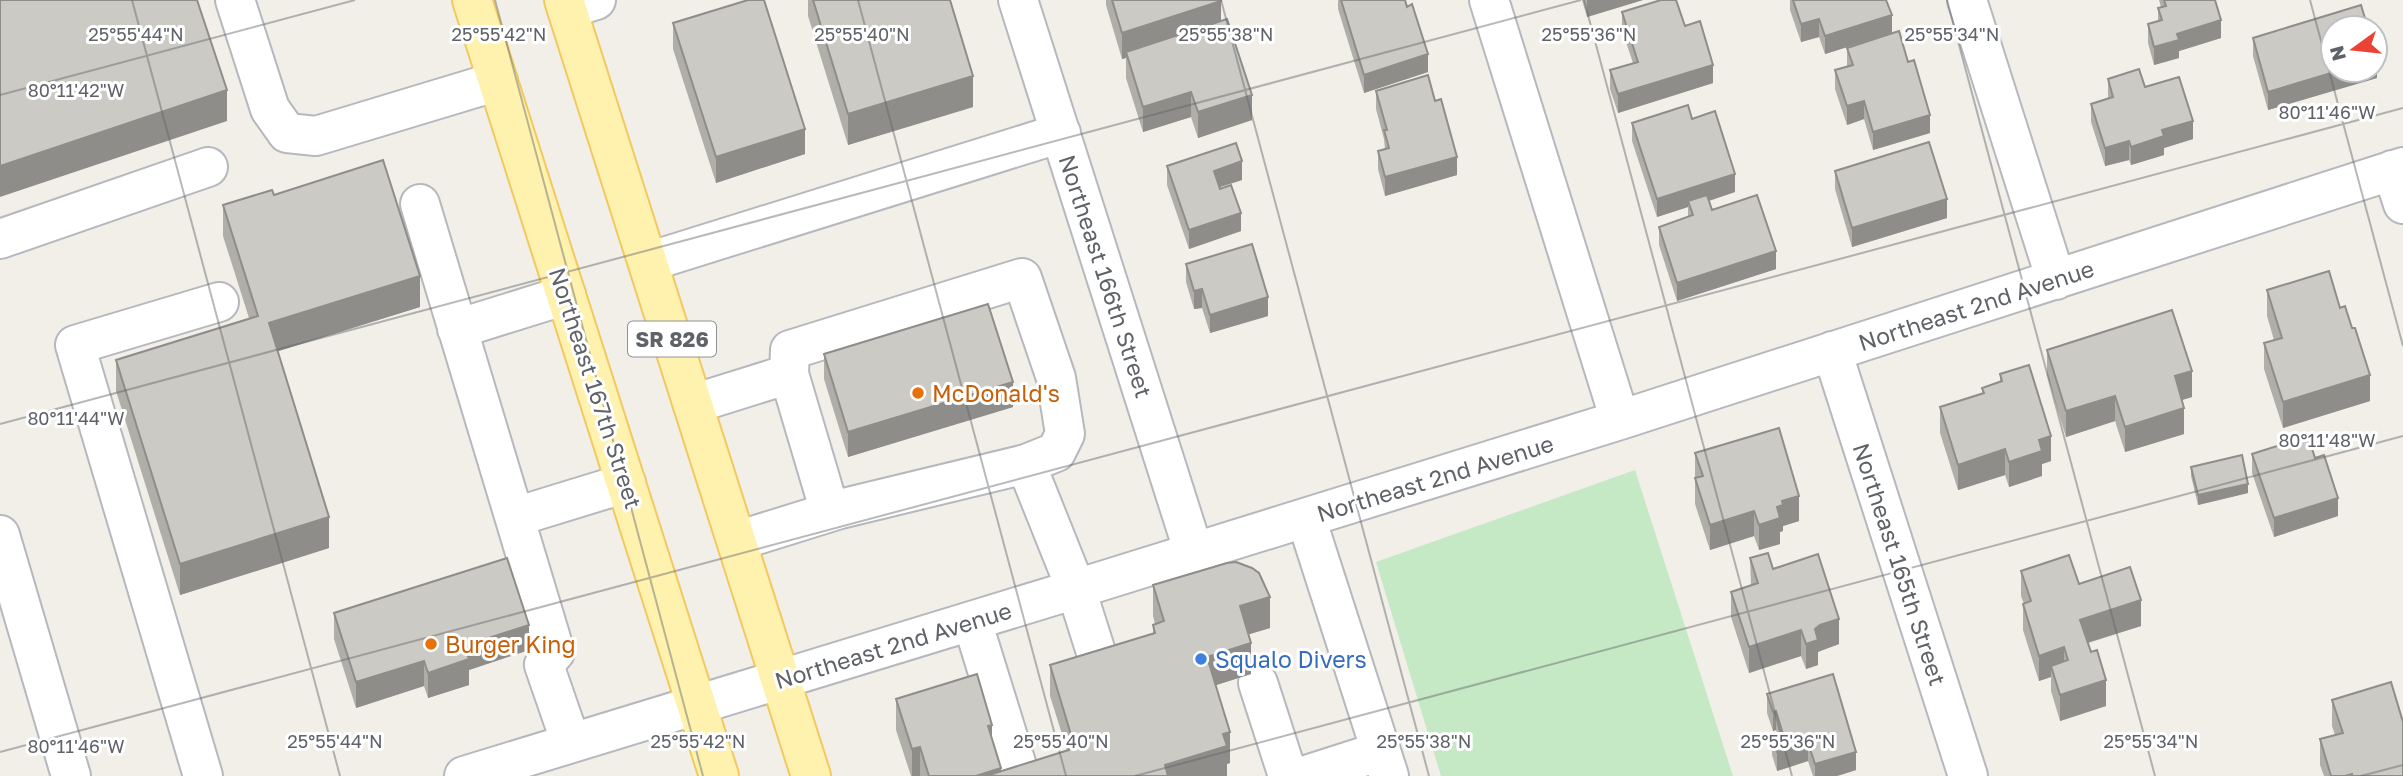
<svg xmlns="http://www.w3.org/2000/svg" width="2403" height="776" font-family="'Golos Text',sans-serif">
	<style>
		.green { fill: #c5e8c5 }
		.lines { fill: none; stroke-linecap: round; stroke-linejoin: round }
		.minor-casing { stroke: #b5b8bc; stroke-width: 42 }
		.major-casing { stroke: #f2c960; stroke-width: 42 }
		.minor { stroke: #fff; stroke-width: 38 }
		.major { stroke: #fff2af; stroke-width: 38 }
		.wall { fill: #afaea9 }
		.shaded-wall { fill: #8f8d8a }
		.building { fill: #cccac5; stroke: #8f8d8a; stroke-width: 2 }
		.ticks { fill: none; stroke: #5f6368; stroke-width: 2; stroke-opacity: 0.45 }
		.food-dot { fill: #e8710a; stroke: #fff; stroke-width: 2.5 }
		.shop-dot { fill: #3f7fe0; stroke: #fff; stroke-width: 2.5 }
		.labels { text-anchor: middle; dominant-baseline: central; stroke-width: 6; stroke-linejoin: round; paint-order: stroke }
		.shield { fill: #fff; stroke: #8f9295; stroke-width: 2 }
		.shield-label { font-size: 21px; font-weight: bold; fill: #5f6368 }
		.street-label { font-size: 23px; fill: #5f6368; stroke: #fff }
		.food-label { font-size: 23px; fill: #c56008; stroke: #fff; text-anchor: start }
		.shop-label { font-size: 23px; fill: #366cbe; stroke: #fff; text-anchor: start }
		.ticks-label { font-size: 18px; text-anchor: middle; fill: #5f6368; stroke: #fff; stroke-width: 6; stroke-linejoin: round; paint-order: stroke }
	</style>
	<rect width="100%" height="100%" fill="#f1efe8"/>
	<path class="green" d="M1635 470 1733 776H1441L1376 562Z"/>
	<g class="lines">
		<defs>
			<path id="minor" d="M235 0 270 109 287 133 316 136 498 81
				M1018 0 1194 553
				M1489 0 1620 420
				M1967 0 2056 280
				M567 9 596 0
				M2392 170 2403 204
				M420 204 555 652 544 665 571 743
				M0 239 208 167
				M648 262 1061 133
				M457 329 566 295
				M1832 351 1968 776
				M789 374 790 350 1022 278 1056 378 1065 434 1056 452 1026 464
				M693 404 789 374 830 512
				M515 517 626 483
				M1306 518 1389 776
				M0 535 71 776
				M737 541 840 509 1026 464 1076 589 1101 668
				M972 621 1020 776
				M1258 683 1288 776
				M203 776 75 345 219 302
				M464 776 1076 589 1620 420 2403 167
				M1303 776 1381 751"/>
			<path id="major" d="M472 0 719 776
				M564 0 811 776"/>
		</defs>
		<use href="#minor" class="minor-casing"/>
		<use href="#major" class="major-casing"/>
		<use href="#minor" class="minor"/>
		<use href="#major" class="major"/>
	</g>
	<path class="wall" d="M808 0H950L973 107 848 145 808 16Z
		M1106 0H1221V21L1252 120 1198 138 1191 117 1143 132 1126 78V58L1122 59 1106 5Z
		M1338 0H1405L1428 72 1364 93 1338 9Z
		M1582 0H1643L1587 17Z
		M1790 0H1886L1892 33 1825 54 1819 37 1801 42 1790 10Z
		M2159 0H2215L2221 38 2179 51V58L2154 65 2148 43V24L2158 21V8L2161 7Z
		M1622 12 1685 26 1713 83 1618 113 1610 89V70L1633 63 1622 30Z
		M673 23 805 154 716 183 673 49Z
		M2253 38 2377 78 2268 110 2253 56Z
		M1847 48 1930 133 1873 150 1864 119 1847 125 1835 89V70L1847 67Z
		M2108 79 2145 87 2193 139 2164 148V155L2131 165 2129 160 2105 166 2091 122V104L2108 98Z
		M1376 91 1457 175 1385 196 1378 169V151L1385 149 1384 139 1376 109Z
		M1692 119 1735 192 1709 201 1712 210 1776 269 1677 301 1659 245V227L1688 217V207L1657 217 1632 141V123Z
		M1167 166 1242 180 1220 187 1241 231 1189 249 1167 185Z
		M1835 171 1947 218 1852 247 1835 189Z
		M274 195 420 307 278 351 329 548 180 595 116 391V360L249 318 223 236V205Z
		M1186 264 1268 316 1210 333 1202 308 1194 309 1186 282Z
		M2267 290 2340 308 2352 328 2370 401 2283 428 2264 369V343L2274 340 2267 316Z
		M2047 350 2192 397 2182 400 2184 434 2125 452 2115 421 2066 437 2047 375Z
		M824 354 1013 407 848 457 824 379Z
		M2000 374 2051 461 2042 464V476L2009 487 2005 475 1958 490 1940 433V407L1982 394V388L2000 382Z
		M1695 453 1799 521 1783 526V531L1780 532V544L1759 550 1754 536 1710 550 1695 504Z
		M2252 454 2315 458 2338 516 2274 537 2252 473Z
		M2191 467 2248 493 2198 505 2191 476Z
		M1750 558 1773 569 1839 644 1818 652V665L1806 669 1801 656 1749 673 1731 617V592L1751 586Z
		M2021 571 2079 584 2141 626 2088 643 2106 706 2060 721 2051 691V677L2039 681 2023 630V604H2024L2021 596Z
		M1153 585 1270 628 1249 634 1251 674 1216 685 1230 763 1227 764V776H911L896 730V699L992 739 1001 771 1067 750 1050 696V665L1153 633V625L1155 624 1153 616Z
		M334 613 529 650 469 670V685L428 698 424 686 356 708 334 639Z
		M1767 694 1856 770 1837 776H1813L1808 761 1777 771 1772 755V737L1778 735 1776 730 1773 731 1767 713Z
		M2332 700 2403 776H2324L2320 765V739L2335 735 2332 726Z"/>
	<path class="shaded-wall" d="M1587 0H1643L1587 17Z
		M1221 1V27L1126 52V58L1122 59V33Z
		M1892 15V33L1825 54V36Z
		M1819 19V37L1801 42V24Z
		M2221 20V38L2179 51V58L2154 65V47L2177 34Z
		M1428 54V72L1364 93V75Z
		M2377 59V78L2268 110V92L2341 70H2375V60Z
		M1713 65V83L1618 113V94Z
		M973 76V107L848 145V114Z
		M227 90V121L0 197V166Z
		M1191 92V117L1143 132V107Z
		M1252 95V120L1198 138V112Z
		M1864 101V119L1847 125V106Z
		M1930 115V133L1873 150V132Z
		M2193 121V139L2164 148V155L2131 165V147L2162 130Z
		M805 129V154L716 183V157Z
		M2129 141V160L2105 166V148Z
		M1457 157V175L1385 196V177Z
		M1242 161V180L1214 189V171Z
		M1735 174V192L1690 207 1688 201V207L1657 217V199Z
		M1947 199V218L1852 247V228Z
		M1241 213V231L1189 249V230Z
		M1776 251V269L1677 301V283Z
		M420 276V307L269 354V323Z
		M1202 289V308L1194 309V291Z
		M1268 297V316L1210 333V315Z
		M2192 371V397L2175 402V376Z
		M2370 375V401L2283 428V402Z
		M1013 382V407L848 457V432Z
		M2115 396V421L2066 437V411Z
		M2184 408V434L2125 452V427Z
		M2051 436V461L2042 464V476L2009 487V462L2039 440Z
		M2005 449V475L1958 490V465Z
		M2248 484V493L2198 505V495Z
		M1799 496V521L1783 526V531L1780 532V544L1759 550V525L1782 501Z
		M2338 498V516L2274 537V518Z
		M1754 511V536L1710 550V525Z
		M329 517V548L180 595V564Z
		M1270 597V628L1240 637V606Z
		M2141 600V626L2080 645V620Z
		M1839 619V644L1820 651 1818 652V665L1806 669V644L1815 629 1820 625Z
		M529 625V650L469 670V685L428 698V673L464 646Z
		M1801 630V656L1749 673V647Z
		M1251 643V674L1207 688V657Z
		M2064 647V673L2051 666V677L2039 681V656Z
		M424 661V686L356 708V682Z
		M2106 680V706L2060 721V695Z
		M1776 711V730L1773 731V712Z
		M992 725V755L988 726Z
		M1230 732V763L1227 764V776H1165V765L1223 734Z
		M1808 743V761L1777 771V752Z
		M920 747V776H912V749Z
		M1856 752V770L1837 776H1815V764Z
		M1001 768V776H976Z"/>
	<path class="building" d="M0 0H197L227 90 0 166Z
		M748 0H764L805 129 716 157 673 23Z
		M813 0H950L973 76 848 114Z
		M1112 0H1221V1L1122 33Z
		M1341 0H1405L1407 7 1412 4 1428 54 1364 75Z
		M1661 0H1676L1685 26 1700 21 1713 65 1618 94 1610 70 1638 62 1622 12Z
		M1793 0H1886L1892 15 1825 36 1819 19 1801 24Z
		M2164 0H2215L2221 20 2177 34 2179 40 2154 47 2148 24 2162 20 2158 8 2166 6Z
		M2361 5 2368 28H2333V70H2341L2268 92 2253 38Z
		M1227 19 1252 95 1198 112 1191 92 1143 107 1126 52Z
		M1899 31 1908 62 1914 60 1930 115 1873 132 1864 101 1847 106 1835 70 1853 65 1847 48Z
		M2139 69 2145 87 2179 77 2193 121 2162 130 2164 136 2131 147 2129 141 2105 148 2091 104 2113 97 2108 79Z
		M1428 75 1435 101 1441 99 1457 157 1385 177 1378 151 1389 148 1384 130H1387L1376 91Z
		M1688 105 1692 119 1715 111 1735 174 1657 199 1632 123Z
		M1929 142 1947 199 1852 228 1835 171Z
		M1236 143 1242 161 1214 171 1220 189 1231 185 1241 213 1189 230 1167 166Z
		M383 160 420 276 269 323 329 517 180 564 116 360 258 316 223 205 272 190 274 195Z
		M1707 195 1712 210 1757 195 1776 251 1677 283 1659 227 1693 215 1688 201Z
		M1252 244 1268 297 1210 315 1202 289 1194 291 1186 264Z
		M2329 271 2340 308 2345 306 2352 328H2355L2370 375 2283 402 2264 343 2282 338 2267 290Z
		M988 304 1013 382 848 432 824 354Z
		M2172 310 2192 371 2175 376 2184 408 2125 427 2115 396 2066 411 2047 350Z
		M2029 365 2051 436 2039 440 2042 451 2009 462 2005 449 1958 465 1940 407 1984 393 1982 388 2002 381 2000 374Z
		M1779 428 1799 496 1782 501 1783 505 1777 507 1780 518 1759 525 1754 511 1710 525 1695 478 1703 476 1695 453Z
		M2308 436 2315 458 2324 455 2338 498 2274 518 2252 454Z
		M2242 455 2248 484 2198 495 2191 467Z
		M1768 553 1773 569 1818 554 1839 619 1820 625 1815 629 1818 640 1806 644 1801 630 1749 647 1731 592 1758 583 1750 558Z
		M2069 555 2079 584 2130 567 2141 600 2080 620 2091 652 2097 650 2106 680 2060 695 2051 666 2068 660 2064 647 2039 656 2023 604 2031 601 2021 571Z
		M507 558 529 625 464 646 469 659 428 673 424 661 356 682 334 613Z
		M1236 562 1252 568 1259 573 1270 597 1240 606 1251 643 1207 657 1230 732 1223 734 1227 746 1165 765 1168 776H989V775L1075 748 1050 665 1155 633 1153 625 1164 621 1153 585 1227 563Z
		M977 674 992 725 988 726 1001 768 976 776H929L920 747 912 749 896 699Z
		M1833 674 1856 752 1815 764 1808 743 1777 752 1772 737 1783 734 1776 711 1773 712 1767 694Z
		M2391 682 2403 722V776H2352V774L2345 776H2331L2320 739 2343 733 2332 700Z"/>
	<path class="ticks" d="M132 0 340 776M495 0 703 776M858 0 1066 776M1221 0 1429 776M1584 0 1792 776M1947 0 2155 776M2310 0 2403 346M0 95 355 0M0 424 1581 0M0 752 2403 108M1135 776 2403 436M2361 776 2403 765"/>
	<g class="food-dot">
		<circle cx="918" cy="393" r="7"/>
		<circle cx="431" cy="644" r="7"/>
	</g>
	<circle class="shop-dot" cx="1201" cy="659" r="7"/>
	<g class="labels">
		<rect class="shield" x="628" y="321.5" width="88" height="35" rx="5"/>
		<g class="shield-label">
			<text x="672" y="339">SR 826</text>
		</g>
		<g class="street-label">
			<text transform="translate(1106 276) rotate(72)">Northeast 166th Street</text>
			<text transform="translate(1976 305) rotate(-18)">Northeast 2nd Avenue</text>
			<text transform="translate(596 388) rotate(72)">Northeast 167th Street</text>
			<text transform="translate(1435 478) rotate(-17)">Northeast 2nd Avenue</text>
			<text transform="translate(1900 564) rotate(72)">Northeast 165th Street</text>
			<text transform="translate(893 645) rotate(-17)">Northeast 2nd Avenue</text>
		</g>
		<g class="food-label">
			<text x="932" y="393">McDonald's</text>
			<text x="445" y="644">Burger King</text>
		</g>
		<g class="shop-label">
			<text x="1215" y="659">Squalo Divers</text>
		</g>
	</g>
	<g class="ticks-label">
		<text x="136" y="41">25°55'44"N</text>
		<text x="499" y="41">25°55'42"N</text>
		<text x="862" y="41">25°55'40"N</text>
		<text x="1226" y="41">25°55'38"N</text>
		<text x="1589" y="41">25°55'36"N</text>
		<text x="1952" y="41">25°55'34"N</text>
		<text x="76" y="97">80°11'42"W</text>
		<text x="2327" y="119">80°11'46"W</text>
		<text x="76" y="425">80°11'44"W</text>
		<text x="2327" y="447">80°11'48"W</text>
		<text x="335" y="748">25°55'44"N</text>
		<text x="698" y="748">25°55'42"N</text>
		<text x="1061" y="748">25°55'40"N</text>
		<text x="1424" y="748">25°55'38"N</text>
		<text x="1788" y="748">25°55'36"N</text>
		<text x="2151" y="748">25°55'34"N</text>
		<text x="76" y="753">80°11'46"W</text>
	</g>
	<g transform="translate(2354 49) rotate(255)"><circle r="33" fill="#ffffff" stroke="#bfc1c3" stroke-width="2"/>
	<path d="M0-5L12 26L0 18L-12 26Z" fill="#ea4335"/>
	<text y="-10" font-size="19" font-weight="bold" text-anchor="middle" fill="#5f6368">N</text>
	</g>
</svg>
